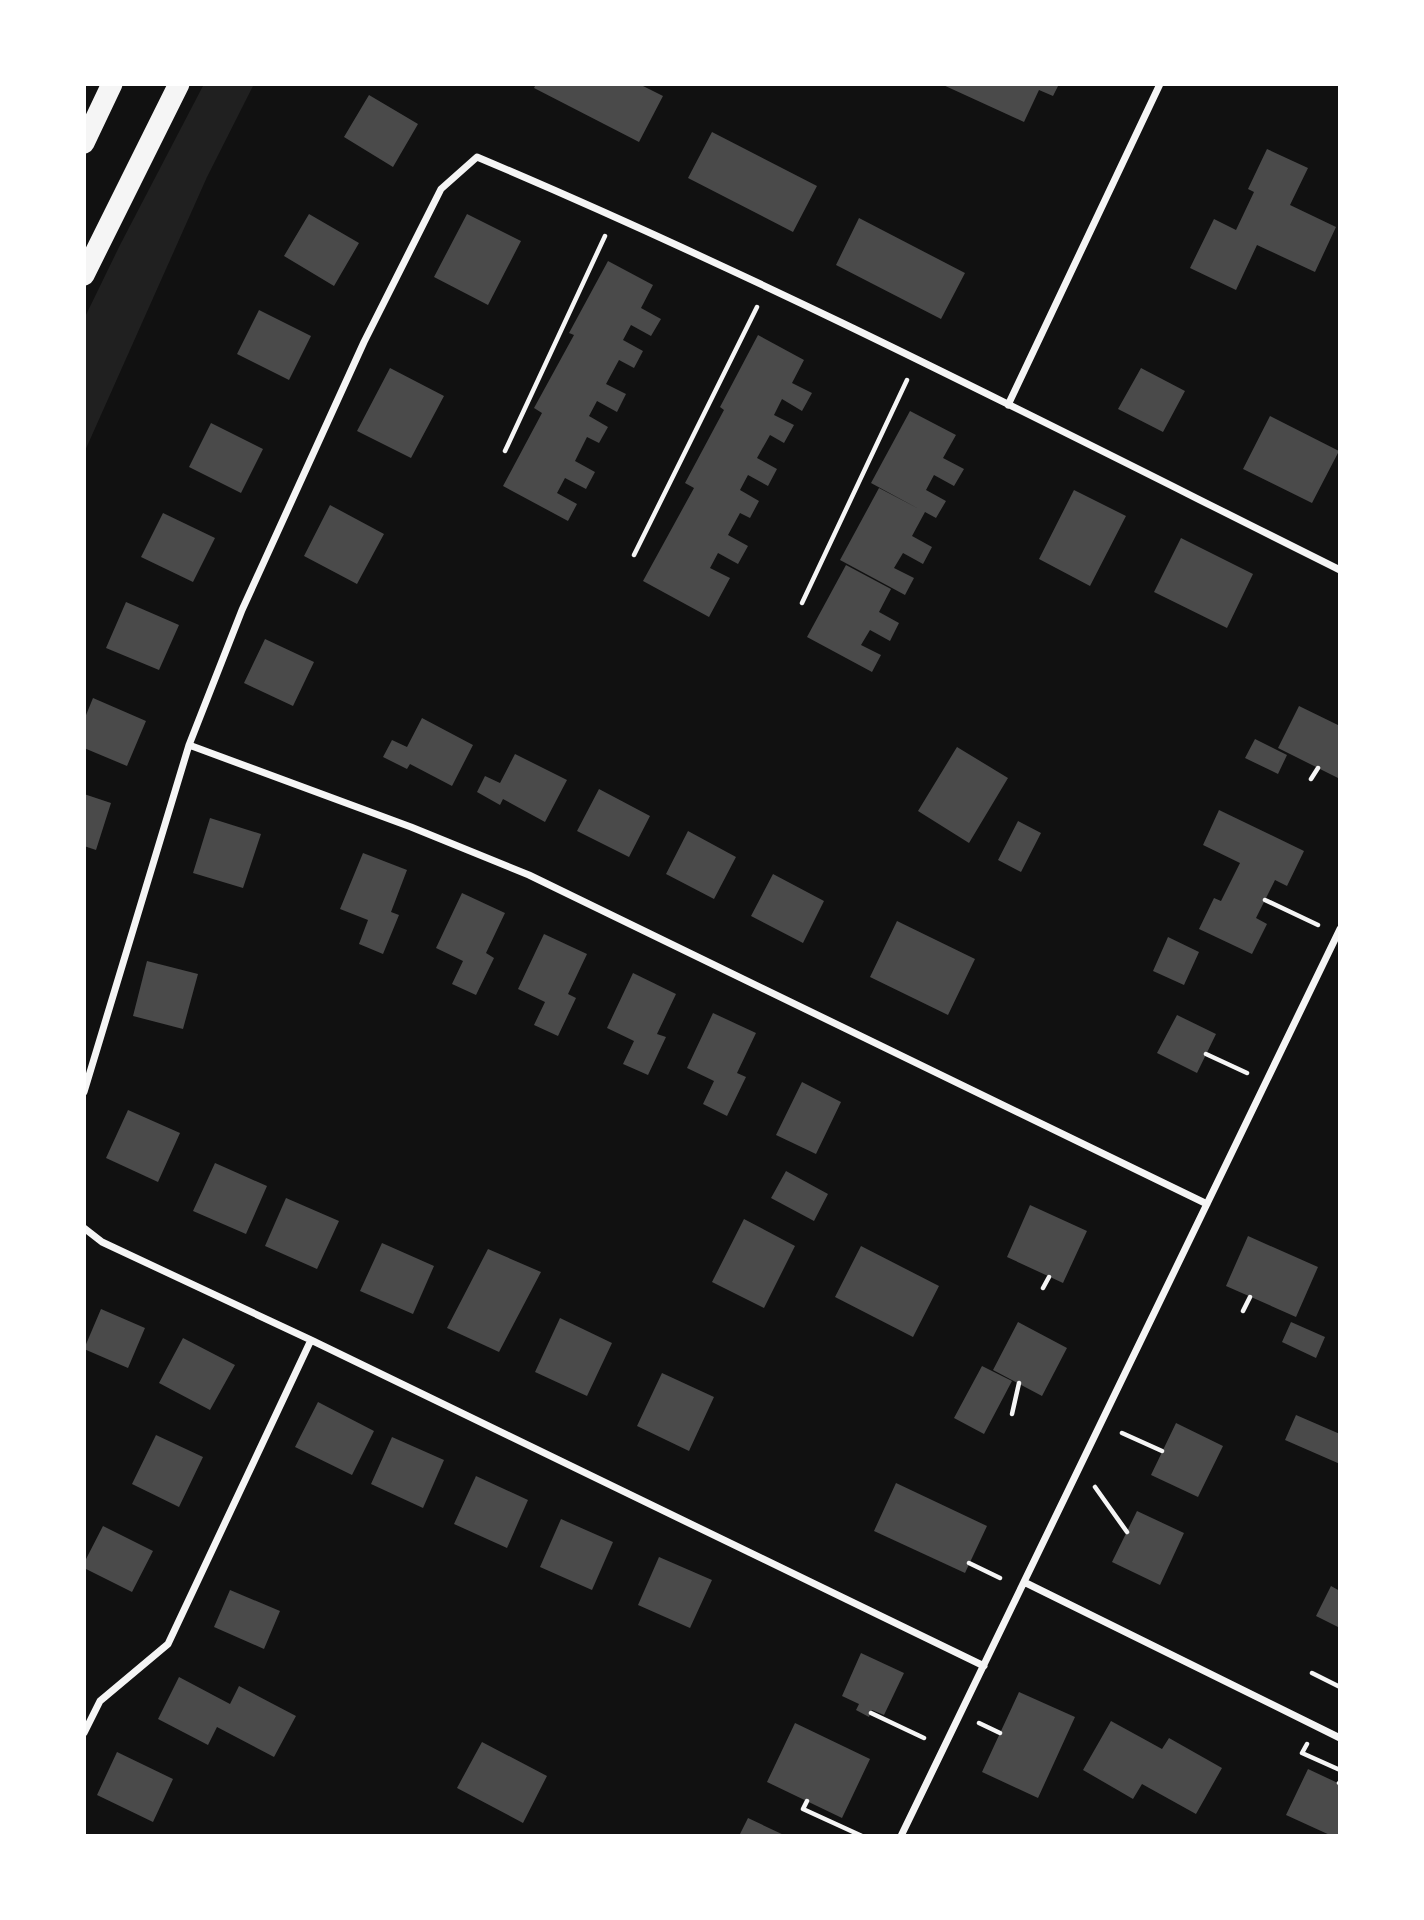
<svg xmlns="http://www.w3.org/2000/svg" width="1424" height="1920" font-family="'Zilla Slab',serif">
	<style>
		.green { fill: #202020 }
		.building { fill: #4a4a4a }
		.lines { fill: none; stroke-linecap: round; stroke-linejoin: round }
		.path { stroke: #f5f5f5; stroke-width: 4.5 }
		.minor { stroke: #f5f5f5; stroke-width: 7 }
		.motorway { stroke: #f5f5f5; stroke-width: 21 }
	</style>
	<rect width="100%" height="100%" fill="#111"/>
	<path class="green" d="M204 84H254L207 177 84 453V319L120 245Z"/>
	<path class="building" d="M536 84H639L663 96 639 142 534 88Z
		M941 84H1059L1053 96 1039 90 1024 122Z
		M369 95 418 124 393 167 344 137Z
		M712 132 817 186 793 232 688 178Z
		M1267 149 1308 168 1290 205 1336 227 1315 272 1257 245 1236 290 1190 268 1214 219 1236 230 1254 192 1248 189Z
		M309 214 359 243 334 286 284 256Z
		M467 214 521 241 488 305 434 277Z
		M859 218 965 273 941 319 836 265Z
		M608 261 653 285 641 308 661 319 651 336 631 325 623 340 643 351 634 368 619 360 606 384 626 394 617 412 597 401 589 416 608 427 599 443 587 437 575 461 595 472 586 489 565 478 557 493 577 504 568 521 503 486 542 413 534 408 574 335 569 333Z
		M259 310 311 336 289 380 237 354Z
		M758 335 804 360 792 383 812 393 802 411 782 399 774 415 794 425 784 443 770 435 757 458 777 469 768 486 748 475 740 490 759 501 750 518 740 513 728 535 748 546 738 564 718 553 710 568 730 578 709 617 643 581 694 488 685 483 724 410 720 407Z
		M390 368 444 396 411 458 357 431Z
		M1141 368 1185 391 1163 432 1118 409Z
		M910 411 956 435 943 458 964 469 954 486 934 475 926 490 946 501 936 518 925 512 912 536 932 547 923 564 903 553 894 568 914 578 905 595 840 560 879 488 919 509 871 483Z
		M1270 416 1339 451 1312 503 1243 469Z
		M211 423 263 449 241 493 189 467Z
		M1074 490 1126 516 1090 586 1039 559Z
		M330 505 384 534 357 584 304 556Z
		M163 513 215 538 193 582 141 557Z
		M1181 538 1253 574 1227 628 1154 592Z
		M846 565 891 589 879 612 899 623 890 641 870 630 861 645 881 655 872 672 807 637Z
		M126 602 179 625 159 670 106 648Z
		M265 639 314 662 293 706 244 683Z
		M93 698 146 721 127 766 84 748V720Z
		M1299 706 1340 726V779L1278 748Z
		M422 718 473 745 452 786 410 764 407 769 383 757 392 740 407 747Z
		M1255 739 1287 755 1278 774 1245 758Z
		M957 747 1008 778 969 843 918 811Z
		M515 754 567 780 545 822 503 799 500 805 477 792 485 776 500 783Z
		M599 789 650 816 629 857 577 831Z
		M84 794 111 803 96 850 84 846Z
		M1219 810 1304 851 1287 886 1275 880 1256 918 1267 924 1252 954 1199 929 1214 898 1221 901 1240 863 1203 845Z
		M210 818 261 834 243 888 193 873Z
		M1018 821 1041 833 1021 872 998 860Z
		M688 831 736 857 714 899 666 874Z
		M363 853 407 870 391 912 399 915 383 954 359 944 368 920 340 909Z
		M773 874 824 901 803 943 751 916Z
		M462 893 505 913 486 953 494 958 476 995 452 984 463 961 436 948Z
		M897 921 975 959 948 1015 870 977Z
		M544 934 587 954 568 994 576 998 558 1036 534 1025 545 1002 518 989Z
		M1168 937 1199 952 1184 985 1153 971Z
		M147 961 198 974 183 1029 133 1016Z
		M633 973 676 994 657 1034 666 1037 648 1075 623 1064 634 1041 607 1028Z
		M713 1013 756 1033 737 1073 746 1077 727 1116 703 1104 714 1081 687 1068Z
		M1177 1015 1216 1034 1197 1073 1157 1053Z
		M802 1082 841 1102 816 1154 776 1135Z
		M128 1110 180 1133 158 1182 106 1158Z
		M215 1163 267 1186 246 1234 193 1211Z
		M786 1171 828 1194 814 1221 771 1198Z
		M286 1198 339 1221 317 1269 265 1246Z
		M1030 1205 1087 1231 1063 1283 1007 1257Z
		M744 1219 795 1246 764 1308 712 1282Z
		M1248 1236 1318 1267 1296 1317 1226 1286Z
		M382 1243 434 1266 413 1314 360 1291Z
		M861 1246 939 1286 913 1337 835 1297Z
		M488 1249 541 1272 499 1352 447 1328Z
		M101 1309 145 1328 128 1368 84 1349Z
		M560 1318 612 1343 587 1396 535 1372Z
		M1018 1322 1067 1348 1042 1396 993 1370Z
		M1291 1322 1325 1337 1316 1358 1282 1342Z
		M183 1338 235 1365 210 1410 159 1383Z
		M982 1366 1012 1381 984 1434 954 1418Z
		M662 1373 714 1397 689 1451 637 1426Z
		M318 1402 374 1431 352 1475 295 1447Z
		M1296 1415 1340 1434V1464L1285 1440Z
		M1176 1423 1223 1446 1198 1497 1151 1475Z
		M156 1435 203 1457 179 1507 132 1484Z
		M392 1437 444 1460 423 1508 371 1484Z
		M476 1476 528 1500 507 1548 454 1524Z
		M896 1483 987 1526 965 1573 874 1531Z
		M1137 1511 1184 1533 1160 1585 1112 1562Z
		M561 1519 613 1542 592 1590 540 1567Z
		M103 1526 153 1551 132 1592 84 1568V1563Z
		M659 1557 712 1580 690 1628 638 1605Z
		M1331 1586 1340 1591V1628L1316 1616Z
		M230 1590 280 1611 264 1649 214 1627Z
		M861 1653 904 1673 884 1715 872 1710 869 1717 856 1710 859 1704 842 1696Z
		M179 1677 230 1704 239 1686 296 1716 274 1757 217 1727 208 1745 158 1719Z
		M1019 1692 1075 1717 1038 1798 982 1772Z
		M1111 1721 1162 1749 1169 1738 1222 1768 1196 1814 1142 1784 1133 1799 1083 1770Z
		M795 1723 870 1759 842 1818 767 1782Z
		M482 1742 547 1776 523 1823 457 1788Z
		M117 1752 173 1779 153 1822 97 1795Z
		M1308 1769 1340 1784V1836H1332L1286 1815Z
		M748 1818 786 1836H739Z"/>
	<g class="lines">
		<path class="path" d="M505 451 605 236
			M634 555 757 307
			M802 603 907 380
			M1311 779 1318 768
			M1265 900 1318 925
			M1206 1054 1247 1073
			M1043 1288 1049 1277
			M1243 1311 1250 1297
			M1012 1414 1019 1383
			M1122 1433 1162 1451
			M1095 1487 1127 1532
			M969 1563 1000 1578
			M1312 1673 1340 1687
			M871 1713 924 1738
			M979 1723 1000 1733
			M1307 1744 1302 1753 1340 1770
			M1339 1783 1340 1782
			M807 1801 803 1809 862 1836"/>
		<path class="minor" d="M1008 405 1160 84
			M189 745 411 827 529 875 1207 1204
			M84 1092 189 745 242 610 364 342 441 189 477 157C771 281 1055 428 1340 570
			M84 1228 102 1242 311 1340 984 1666
			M1024 1582 1340 1738
			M84 1733 100 1701 168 1644 311 1340
			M901 1836 1340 929"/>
		<path class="motorway" d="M84 143 112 84
			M84 275 179 84"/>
	</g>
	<rect width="1424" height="1920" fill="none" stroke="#ffffff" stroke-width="172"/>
</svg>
